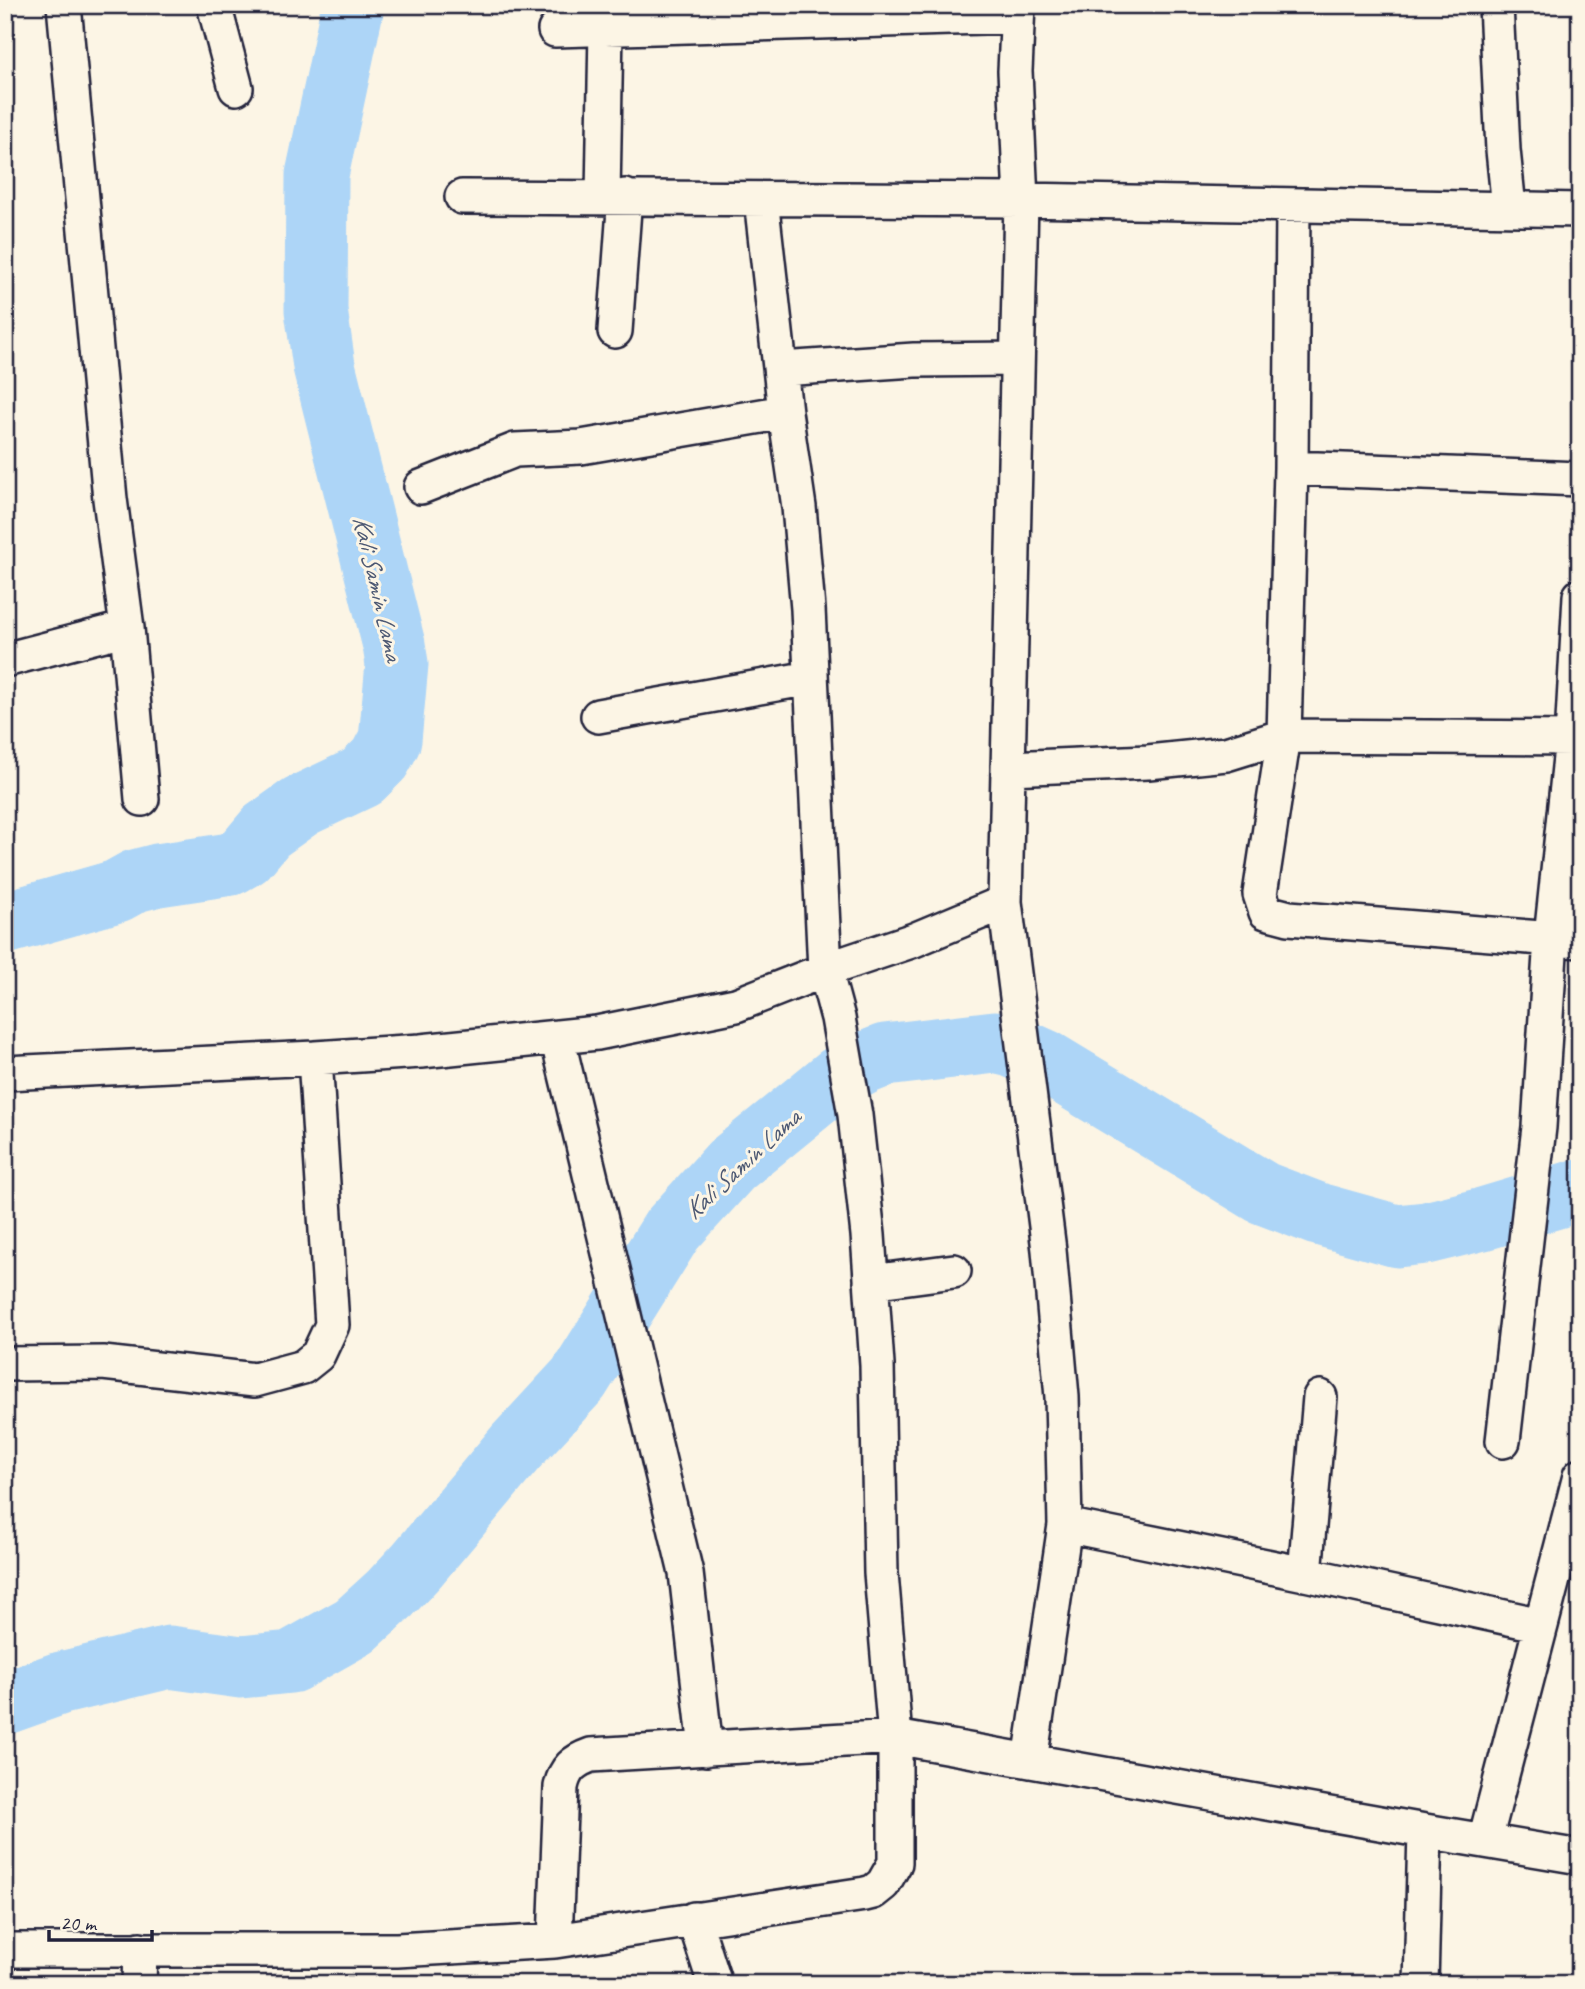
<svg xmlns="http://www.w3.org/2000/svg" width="1585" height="1989" font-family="Caveat,sans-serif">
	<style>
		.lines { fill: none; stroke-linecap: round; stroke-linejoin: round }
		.river { stroke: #add5f7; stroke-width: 63 }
		.minor-casing { stroke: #22223b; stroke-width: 38 }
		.minor { stroke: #fcf5e5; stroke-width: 33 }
		.labels { text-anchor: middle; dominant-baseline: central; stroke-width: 6; stroke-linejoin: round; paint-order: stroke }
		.water-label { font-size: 26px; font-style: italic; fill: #4c5873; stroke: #fcf5e5 }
	</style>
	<rect width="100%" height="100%" fill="#fcf5e5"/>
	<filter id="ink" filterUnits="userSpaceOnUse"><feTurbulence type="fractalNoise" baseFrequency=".0143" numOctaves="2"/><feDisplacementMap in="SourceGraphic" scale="14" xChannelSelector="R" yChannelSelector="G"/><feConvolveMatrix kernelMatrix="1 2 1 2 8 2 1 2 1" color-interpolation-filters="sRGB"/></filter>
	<g filter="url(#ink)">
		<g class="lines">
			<path class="river" d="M5 923 117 891 135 881 158 875 231 864 245 856 266 831 301 806 362 777 380 759 390 740 397 664 394 645 324 366 316 310 317 175 353 5
				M5 1703 61 1683 169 1657 241 1667 291 1662 355 1626 390 1594 417 1565 516 1447 579 1379 672 1230 731 1165 839 1077 865 1063 885 1055 995 1042 1012 1046 1045 1061 1263 1193 1318 1214 1397 1236 1426 1233 1483 1219 1580 1190"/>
			<defs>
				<path id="minor" d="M214 5 236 88
					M1018 5 1015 71 1021 200 1005 902 1049 1250 1062 1397 1065 1525 1030 1761
					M1496 5 1503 150 1509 208
					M555 30 1017 16
					M603 196 606 28
					M462 197 1021 200 1580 210
					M615 331 625 196
					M781 369 914 360 1017 359
					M1291 468 1580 479
					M421 487 515 450 581 447 785 412
					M1580 596 1572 738 1284 736 1260 894 1266 912 1289 918 1580 941
					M127 628 142 799
					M5 660 127 628 110 499 64 5
					M598 716 810 678
					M1009 768 1148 762 1226 754 1284 736 1291 468 1293 205
					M557 1037 686 1573 706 1749
					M5 1073 315 1058 421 1051 597 1033 736 1005 825 970 914 940 1005 902
					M871 1282 954 1271
					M5 1364 103 1363 255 1380 303 1367 318 1355 332 1325 315 1058
					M1503 1441 1539 1127 1551 938 1572 738 1580 739
					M1065 1525 1305 1574 1541 1625
					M1305 1574 1320 1397
					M1425 1831 1580 1857
					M1485 1840 1580 1476
					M694 1919 715 1984
					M555 1941 561 1787C565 1768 574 1761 591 1755L895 1737 1425 1831 1421 1984
					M5 1950H397L555 1941 865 1894 873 1892 883 1884 895 1863V1737L881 1573 877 1365 868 1235 855 1115 838 1018 825 970 808 609 799 507 785 412 761 199
					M139 1984 140 1949"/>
			</defs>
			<use href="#minor" class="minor-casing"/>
			<use href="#minor" class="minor"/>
		</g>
	</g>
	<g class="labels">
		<g class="water-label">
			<text transform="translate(378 588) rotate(77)">Kali Samin Lama</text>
			<text transform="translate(742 1164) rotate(-43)">Kali Samin Lama</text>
		</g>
	</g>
	<rect width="1585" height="1989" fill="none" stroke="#fcf5e5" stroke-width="28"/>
	<rect x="14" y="14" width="1557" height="1961" fill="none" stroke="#22223b" stroke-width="2.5" filter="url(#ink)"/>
	<path d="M49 1930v10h103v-10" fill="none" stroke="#22223b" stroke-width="3.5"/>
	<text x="60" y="1930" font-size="21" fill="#22223b" stroke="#fcf5e5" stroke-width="5" paint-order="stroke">20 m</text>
</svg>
